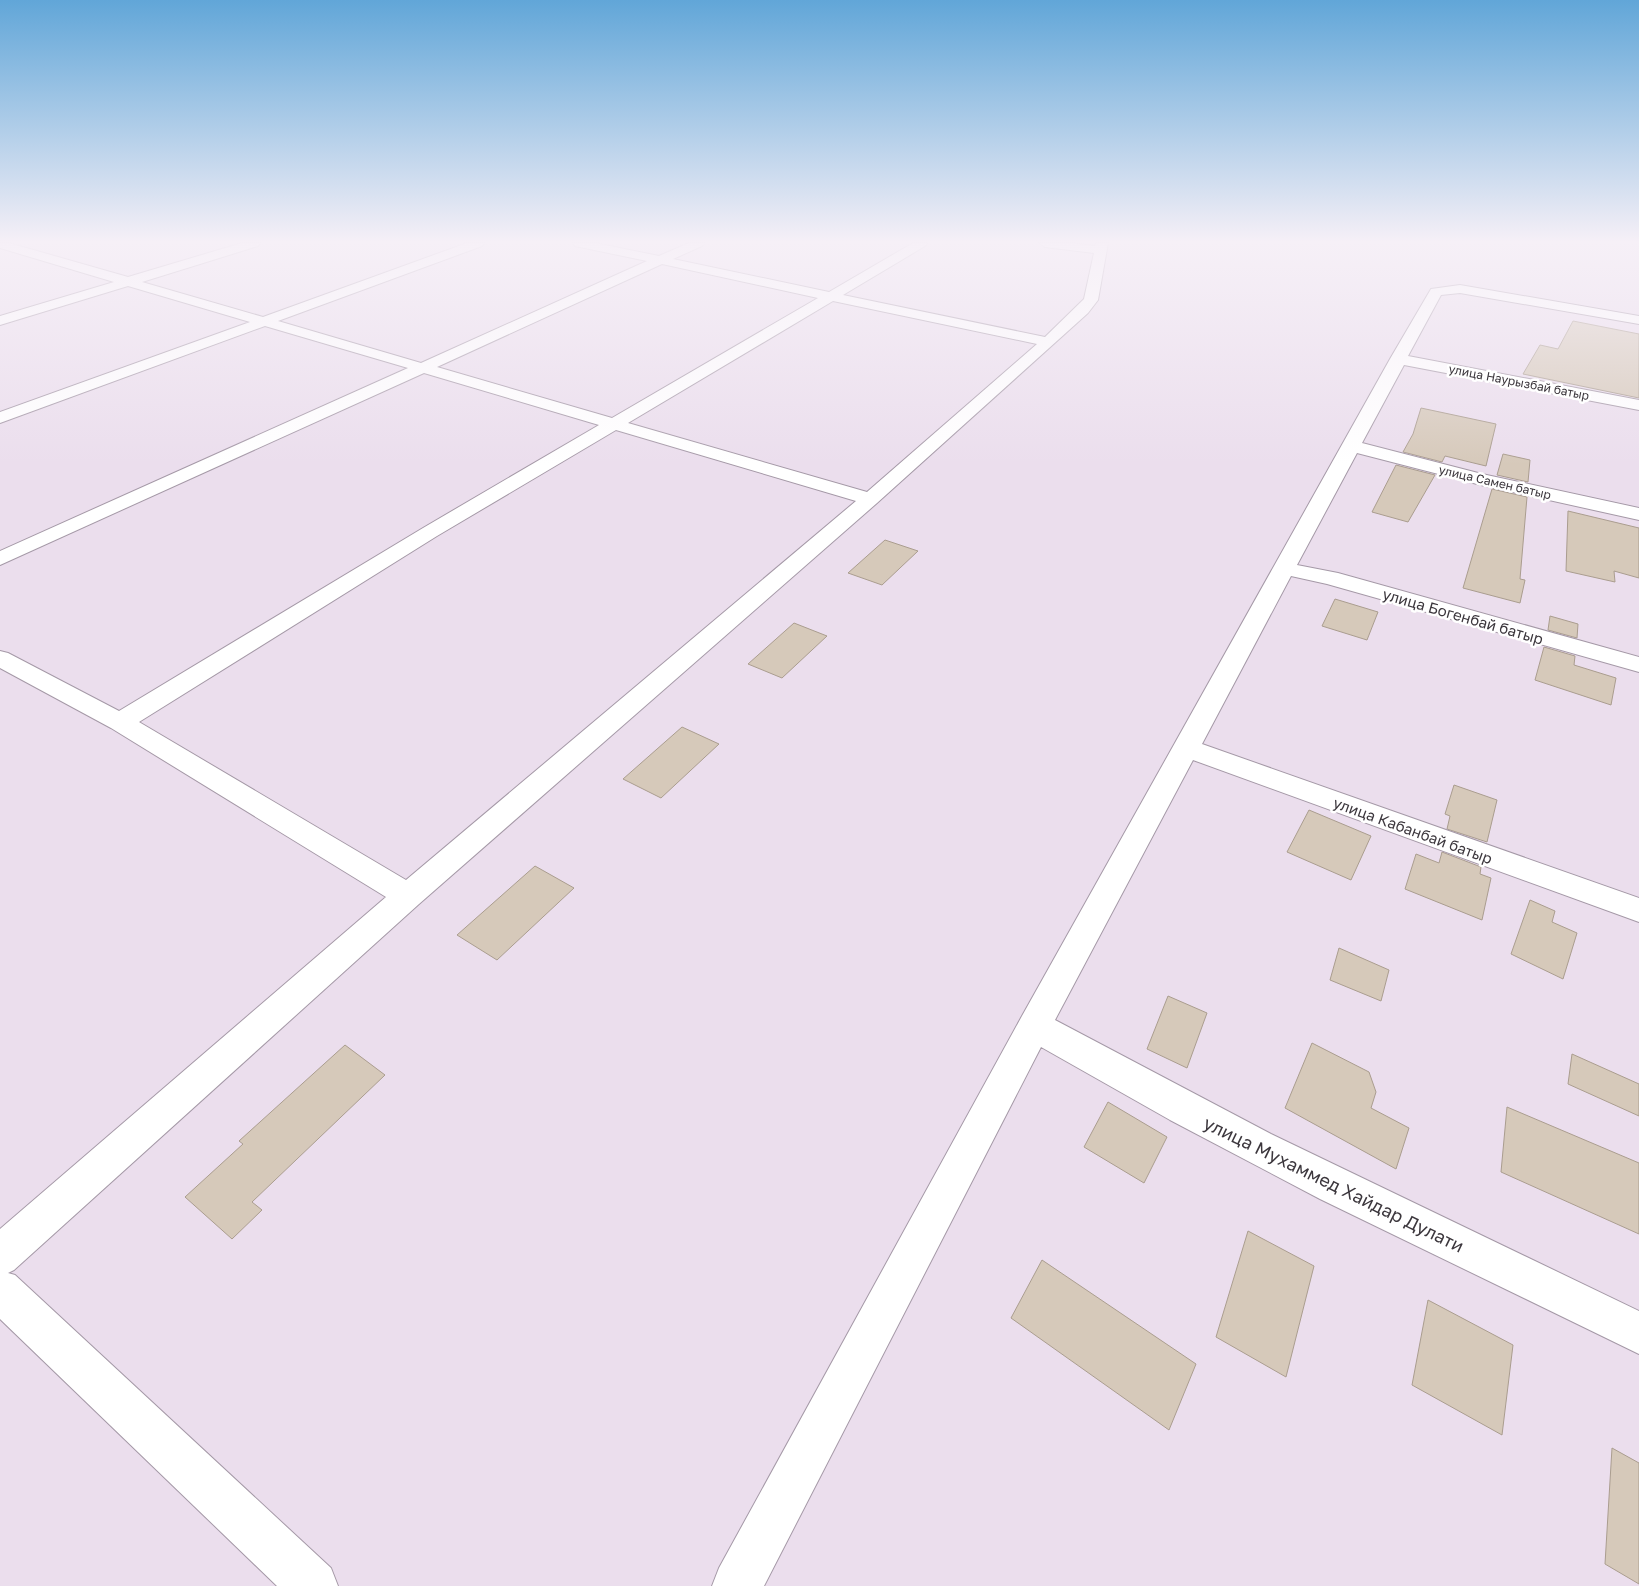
<svg xmlns="http://www.w3.org/2000/svg" width="1639" height="1586" font-family="'Golos Text',sans-serif">
	<style>
		.building { fill: #d6c9ba; stroke: #aa9d8f }
		.lines { fill: none; stroke-linecap: round; stroke-linejoin: round }
		.minor-casing { stroke: #a599a7; stroke-width: 2 }
		.minor { fill: #fff; fill-rule: evenodd }
		.labels { text-anchor: middle; dominant-baseline: central; stroke-width: 5; stroke-linejoin: round; paint-order: stroke }
		.far-street-label { font-size: 12px; fill: #3c373d; stroke: #fff }
		.street-label { font-size: 15px; fill: #3c373d; stroke: #fff }
		.near-street-label { font-size: 18px; fill: #3c373d; stroke: #fff }
	</style>
	<rect width="100%" height="100%" fill="#ebdeed"/>
	<path class="building" d="M1573 321 1639 334V398L1523 374 1540 345 1558 349Z
		M1421 408 1496 424 1486 466 1445 456 1442 462 1403 452 1413 434Z
		M1503 454 1530 460 1528 482 1497 475Z
		M1396 465 1435 475 1408 522 1372 512Z
		M1492 489 1527 497 1520 579 1525 580 1520 603 1463 588Z
		M1568 511 1639 528V578L1614 571 1615 582 1566 571Z
		M885 540 918 551 882 585 848 573Z
		M1335 599 1378 612 1367 640 1322 626Z
		M1550 616 1578 624 1577 638 1548 630Z
		M794 623 827 636 782 678 748 664Z
		M1544 647 1575 656 1574 665 1616 678 1611 705 1535 680Z
		M682 727 719 744 661 798 623 779Z
		M1454 785 1497 800 1487 842 1447 829 1450 816 1445 814Z
		M1309 810 1371 836 1351 880 1287 852Z
		M1442 852 1481 867 1480 874 1491 878 1482 920 1405 889 1416 854 1439 863Z
		M535 866 574 888 497 960 457 935Z
		M1530 900 1555 911 1552 922 1577 933 1563 979 1511 954Z
		M1339 948 1389 970 1381 1001 1330 980Z
		M1168 996 1207 1013 1187 1068 1147 1049Z
		M1312 1043 1369 1072 1376 1092 1371 1108 1409 1128 1396 1169 1285 1108Z
		M345 1045 385 1075 252 1202 262 1210 232 1239 185 1197 243 1144 239 1141Z
		M1572 1054 1639 1084V1116L1568 1084Z
		M1108 1102 1167 1137 1144 1183 1084 1147Z
		M1507 1107 1639 1163V1234L1501 1172Z
		M1248 1231 1314 1266 1286 1377 1216 1337Z
		M1042 1260 1196 1364 1169 1430 1011 1318Z
		M1428 1300 1513 1345 1502 1435 1412 1385Z
		M1612 1448 1639 1463V1584L1605 1564Z"/>
	<g class="lines">
		<defs>
			<path id="minor" d="M0 243H9L128 277 242 243H260L258 246 142 282 263 317 467 243H484L482 246 278 321 421 363 647 261 575 246 573 243H595L659 256 689 243H704L702 246 673 259 829 292 913 243H927L925 246 843 295 1045 337 1084 299 1094 253 1045 247 1039 243H1071L1095 246 1096 243H1108L1098 300 1088 313 877 503 419 904 14 1270 8 1273 15 1275 331 1568 338 1586H277L0 1319V1229L386 897 111 728 0 668V651L8 653 119 711 423 528 599 425 424 373 0 565V551L408 368 265 326 0 423V412L250 322 128 286 0 325V316L114 282 0 248ZM662 264 818 298 612 418 437 367ZM833 301 1037 344 867 492 628 423ZM616 430 856 501 406 880 139 722 437 536Z
				M1460 285 1639 316V324L1460 293 1441 295 1408 356 1639 400V410L1404 365 1362 443 1482 474 1639 508V520L1481 485 1357 453 1297 565 1338 573 1639 657V672L1327 584 1291 576 1202 744 1639 898V922L1193 760 1055 1020 1271 1134 1639 1311V1354L1320 1199 1170 1120 1041 1047 764 1586H712L719 1568 1022 1016 1390 359 1431 289Z"/>
		</defs>
		<use href="#minor" class="minor-casing"/>
		<use href="#minor" class="minor"/>
	</g>
	<linearGradient id="sky" x2="0" y2="1"><stop stop-color="#61a6d8"/><stop offset="0.52" stop-color="#f6f0f7"/><stop offset="1" stop-color="#f6f0f7" stop-opacity="0"/></linearGradient>
	<rect width="1639" height="465" fill="url(#sky)"/>
	<g class="labels">
		<g class="far-street-label">
			<text transform="translate(1519 382) rotate(11)">улица Наурызбай батыр</text>
			<text transform="translate(1495 482) rotate(13)">улица Самен батыр</text>
		</g>
		<g class="street-label">
			<text transform="translate(1463 616) rotate(16)">улица Богенбай батыр</text>
			<text transform="translate(1413 830) rotate(20)">улица Кабанбай батыр</text>
		</g>
		<g class="near-street-label">
			<text transform="translate(1334 1184) rotate(26)">улица Мухаммед Хайдар Дулати</text>
		</g>
	</g>
</svg>
